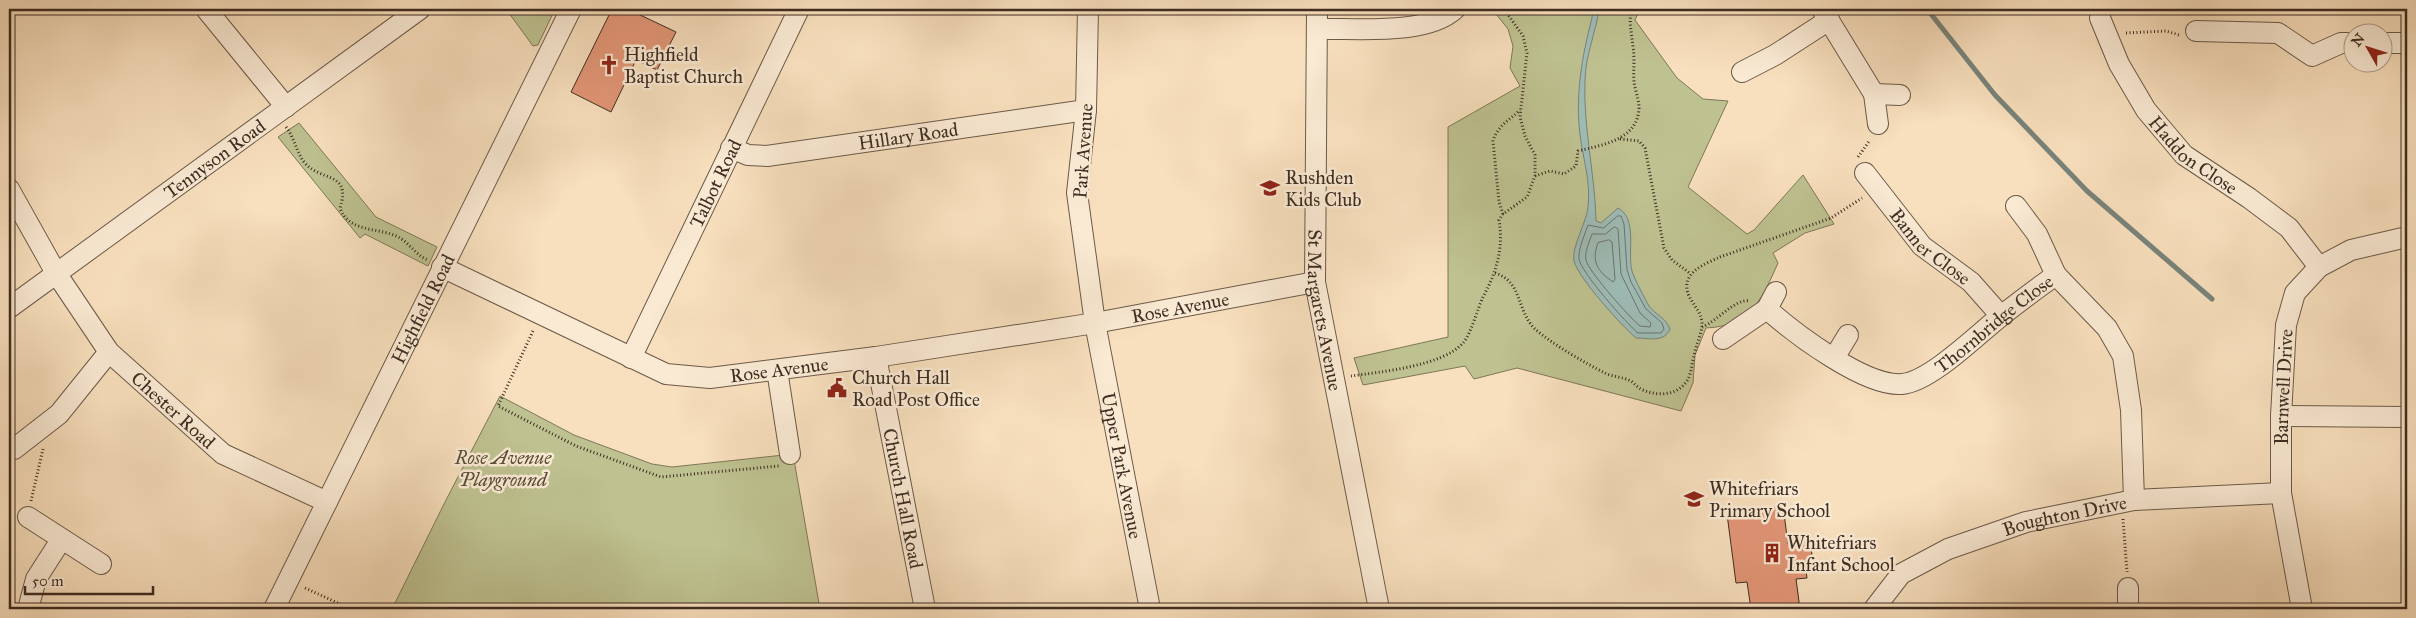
<svg xmlns="http://www.w3.org/2000/svg" width="2416" height="618" font-family="'IM FELL Great Primer',serif">
	<style>
		.green { fill: #bec190; stroke: #7e7759 }
		.water { fill: #9ebcb6; stroke: #78837b }
		.lines { fill: none; stroke-linecap: round; stroke-linejoin: round }
		.shore { stroke: #6e746c; stroke-width: 1 }
		.stream { stroke: #78837b; stroke-width: 5 }
		.building { fill: #e39677; stroke: #3e2d22 }
		.minor-casing { stroke: #6c5a49; stroke-width: 22 }
		.path { stroke: #3e2d22; stroke-width: 3; stroke-dasharray: 1 2.5; stroke-linecap: butt }
		.minor { stroke: #faead4; stroke-width: 20 }
		.labels { text-anchor: middle; dominant-baseline: central; stroke-width: 5; stroke-linejoin: round; paint-order: stroke }
		.poi-label { font-size: 19px; fill: #3e2d22; stroke: #faead4; text-anchor: start }
		.street-label { font-size: 19px; fill: #3e2d22; stroke: #faead4 }
		.park-label { font-size: 19px; font-style: italic; fill: #584b38; stroke: #faead4 }
	</style>
	<rect width="100%" height="100%" fill="#f8dfbd"/>
	<filter id="stains"><feTurbulence type="fractalNoise" baseFrequency=".004" numOctaves="4"/><feColorMatrix values="0 0 0 0 .2 0 0 0 0 .09 0 0 0 0 .02 0 0 0 .5 -.17"/></filter>
	<radialGradient id="worn" r=".72"><stop offset=".6" stop-color="#630" stop-opacity="0"/><stop offset="1" stop-color="#630" stop-opacity=".3"/></radialGradient>
	<path class="green" d="M506 9H555L538 45 533 46Z
		M1492 9H1640L1635 20 1677 78 1703 99 1728 101 1688 187 1747 234 1754 230 1803 175 1834 224 1805 233 1773 253 1778 263C1762 299 1751 326 1706 328L1695 355 1693 383 1681 411 1517 368 1474 379 1465 366 1363 385 1354 358 1448 337V127L1520 86 1510 68 1513 46 1508 29Z
		M299 123 376 217 437 247 428 266 365 234 360 238 278 137Z
		M500 396 574 435 652 464 672 467 793 454 820 609H392L446 500Z"/>
	<path class="water" d="M1592 9H1599C1596 32 1585 57 1585 80 1583 128 1595 173 1596 221L1601 223 1618 208C1638 219 1627 252 1632 271 1634 278 1645 299 1649 306 1656 315 1666 318 1670 329 1664 343 1649 338 1636 338 1621 325 1579 279 1574 261 1571 248 1587 221 1588 207 1591 182 1583 159 1580 135 1575 96 1582 56 1592 18Z"/>
	<g class="lines">
		<path class="shore" d="M1618 216H1621L1624 224 1627 270 1631 282 1646 309 1662 323 1664 329 1661 333H1638C1627 324 1580 271 1579 259 1578 249 1585 234 1588 225L1603 228Z
			M1615 227 1618 229 1621 274 1640 313 1651 323 1650 327 1640 326C1630 318 1588 271 1586 260 1584 253 1590 240 1592 234H1605Z
			M1609 240 1612 242 1615 279 1613 282C1597 271 1591 261 1598 243Z"/>
		<path class="stream" d="M1927 9 1995 95 2087 191 2212 299"/>
	</g>
	<path class="building" d="M612 9H638L636 13 676 32 657 70 636 60 611 112 571 92Z
		M1783 506 1788 544 1810 541 1813 562 1805 563 1807 578 1796 579 1800 609H1751L1747 582 1736 583 1727 514Z"/>
	<g class="lines">
		<defs>
			<g id="minor">
				<path d="M206 9 286 107"/>
				<path id="s1" d="M1088 9 1086 110 1077 193 1095 323 1150 609"/>
				<path id="s2" d="M1317 9 1315 282 1379 609"/>
				<path d="M1822 9 1874 94 1878 124"/>
				<path id="s3" d="M2100 18 2119 64 2146 110 2184 155 2249 198 2289 228 2319 267"/>
				<path d="M1317 29C1356 28 1426 36 1455 9"/>
				<path d="M2196 31 2278 33 2312 56 2341 43H2354"/>
				<path d="M2384 43H2407"/>
				<path d="M1742 72 1775 55 1829 20"/>
				<path d="M1874 94 1900 95"/>
				<path id="s4" d="M731 148 748 155 767 156 1086 110"/>
				<path id="s5" d="M1865 173 1922 246 1971 282 2001 316"/>
				<path id="s6" d="M9 189 56 273 109 352 223 454 327 502"/>
				<path d="M2016 206 2037 234 2056 275"/>
				<path id="s7" d="M442 267 666 374 710 378 876 357 1095 323 1315 282"/>
				<path id="s8" d="M9 308 420 9"/>
				<path id="s9" d="M1767 309C1794 333 1865 387 1902 384 1930 382 1978 334 2001 316 2019 302 2037 288 2056 275L2107 328 2123 356 2131 410 2134 500"/>
				<path d="M1723 339 1767 309 1776 292"/>
				<path id="s10" d="M876 357 925 609"/>
				<path id="s11" d="M631 358 799 9"/>
				<path d="M1834 358 1848 335"/>
				<path d="M777 370 790 454"/>
				<path d="M2281 416 2407 417"/>
				<path d="M14 449 59 414 109 352"/>
				<path d="M28 517 101 564"/>
				<path d="M2128 588V609"/>
				<path d="M28 609 36 579 61 540"/>
				<path id="s12" d="M274 609 571 9"/>
				<path id="s13" d="M1874 609 1901 574 1948 549 2026 522 2134 500 2281 493"/>
				<path id="s14" d="M2302 609 2281 493V416L2286 325 2295 293 2319 267 2351 250 2407 237"/>
			</g>
		</defs>
		<use href="#minor" class="minor-casing"/>
		<path class="path" d="M2126 33 2166 31 2179 35
			M286 127C294 137 296 151 304 162 320 182 352 171 340 208 349 234 383 227 400 238 411 245 417 256 428 260
			M1620 139 1639 141 1645 148 1664 248 1672 260 1691 274
			M1858 157 1870 140
			M1535 176 1550 171 1564 174 1576 166 1578 151C1602 145 1638 140 1639 108 1639 99 1635 90 1634 82 1633 70 1635 59 1633 47 1632 34 1628 21 1632 9
			M1503 214 1499 202 1493 141C1498 125 1509 121 1520 110
			M1495 273C1523 282 1516 310 1535 329 1552 344 1585 363 1605 373 1613 377 1623 377 1631 381 1635 384 1638 388 1643 390 1661 398 1684 394 1690 374 1692 368 1692 362 1694 356 1696 344 1702 334 1702 323 1701 311 1693 305 1689 296 1679 273 1705 264 1720 257L1831 218 1862 198
			M1702 327C1716 322 1736 298 1749 301
			M533 331 498 406 576 446 661 477 779 466
			M1351 376C1380 372 1443 366 1463 343 1470 336 1478 308 1483 297 1496 273 1504 248 1499 220L1503 214 1527 197 1535 176V155L1525 136 1520 117 1527 53 1523 36 1504 9
			M31 501 43 449
			M2123 519 2127 572
			M305 588 351 609"/>
		<use href="#minor" class="minor"/>
	</g>
	<defs>
		<symbol id="church-bare" viewBox="-9 -9 18 18"><path d="M-1.2-6h2.4v3.5h3.3v2.4h-3.3V6h-2.4V-.1h-3.3v-2.4h3.3Z" fill="#8f2418" stroke="#faead4" stroke-width="2.5" paint-order="stroke"/></symbol>
		<symbol id="school-bare" viewBox="-9 -9 18 18"><path d="M0-5L7-2L0 1L-7-2ZM-4 1L0 2.5L4 1V4Q0 6-4 4Z" fill="#8f2418" stroke="#faead4" stroke-width="2.5" paint-order="stroke"/></symbol>
		<symbol id="civic-bare" viewBox="-9 -9 18 18"><path d="M-.6-6.5H3V-4.5H.6V-3L4-1V1h2V6H-6V1h2V-1L-.6-3ZM-1.2 2.5V6h2.4V2.5Z" fill="#8f2418" stroke="#faead4" stroke-width="2.5" paint-order="stroke"/></symbol>
		<symbol id="building-bare" viewBox="-9 -9 18 18"><path d="M-4-6H4V6H1V3H-1V6H-4ZM-2.5-4.3h1.7v1.8h-1.7ZM.8-4.3h1.7v1.8H.8ZM-2.5-1h1.7V.8h-1.7ZM.8-1h1.7V.8H.8Z" fill="#8f2418" stroke="#faead4" stroke-width="2.5" paint-order="stroke"/></symbol>
	</defs>
	<g fill-rule="evenodd">
		<use href="#church-bare" x="595" y="51" width="28" height="28"/>
		<use href="#school-bare" x="1256" y="174" width="28" height="28"/>
		<use href="#civic-bare" x="823" y="374" width="28" height="28"/>
		<use href="#school-bare" x="1680" y="485" width="28" height="28"/>
		<use href="#building-bare" x="1758" y="539" width="28" height="28"/>
	</g>
	<g class="labels">
		<g class="poi-label">
			<text x="624" y="54">Highfield<tspan x="624" dy="22">Baptist Church</tspan></text>
			<text x="1285" y="177">Rushden<tspan x="1285" dy="22">Kids Club</tspan></text>
			<text x="852" y="377">Church Hall<tspan x="852" dy="22">Road Post Office</tspan></text>
			<text x="1709" y="488">Whitefriars<tspan x="1709" dy="22">Primary School</tspan></text>
			<text x="1787" y="542">Whitefriars<tspan x="1787" dy="22">Infant School</tspan></text>
		</g>
		<g class="street-label">
			<text stroke="none"><textPath href="#s4" startOffset="180">Hillary Road</textPath></text>
			<text transform="translate(1083 151) rotate(-86)">Park Avenue</text>
			<text stroke="none"><textPath href="#s3" startOffset="169">Haddon Close</textPath></text>
			<text stroke="none"><textPath href="#s8" startOffset="254">Tennyson Road</textPath></text>
			<text stroke="none"><textPath href="#s11" startOffset="194">Talbot Road</textPath></text>
			<text stroke="none"><textPath href="#s5" startOffset="99">Banner Close</textPath></text>
			<text stroke="none"><textPath href="#s7" startOffset="768">Rose Avenue</textPath></text>
			<text stroke="none"><textPath href="#s12" startOffset="335">Highfield Road</textPath></text>
			<text stroke="none"><textPath href="#s2" startOffset="302">St Margarets Avenue</textPath></text>
			<text stroke="none"><textPath href="#s9" startOffset="268">Thornbridge Close</textPath></text>
			<text stroke="none"><textPath href="#s7" startOffset="362">Rose Avenue</textPath></text>
			<text stroke="none"><textPath href="#s14" startOffset="224">Barnwell Drive</textPath></text>
			<text stroke="none"><textPath href="#s6" startOffset="278">Chester Road</textPath></text>
			<text stroke="none"><textPath href="#s1" startOffset="461">Upper Park Avenue</textPath></text>
			<text stroke="none"><textPath href="#s10" startOffset="144">Church Hall Road</textPath></text>
			<text stroke="none"><textPath href="#s13" startOffset="219">Boughton Drive</textPath></text>
		</g>
		<g class="park-label">
			<text x="503" y="457">Rose Avenue<tspan x="503" dy="22">Playground</tspan></text>
		</g>
	</g>
	<rect width="2416" height="618" fill="none" stroke="#f8dfbd" stroke-width="30"/>
	<rect x="10" y="10" width="2396" height="598" fill="none" stroke="#3e2d22" stroke-width="2.5"/>
	<rect x="15" y="15" width="2386" height="588" fill="none" stroke="#3e2d22"/>
	<g transform="translate(2368 48) rotate(309)"><circle r="24" fill="#faead4" stroke="#af9e8d"/>
	<path d="M0-4L9 19L0 12L-9 19Z" fill="#8f2418"/>
	<text y="-8" font-size="14" font-weight="bold" text-anchor="middle" fill="#3e2d22">N</text>
	</g>
	<path d="M25 586v8h128v-8" fill="none" stroke="#3e2d22" stroke-width="2.5"/>
	<text x="32" y="586" font-size="15" fill="#3e2d22" stroke="#faead4" stroke-width="4" paint-order="stroke">50 m</text>
	<rect width="100%" height="100%" filter="url(#stains)"/>
	<rect width="100%" height="100%" fill="url(#worn)"/>
</svg>
